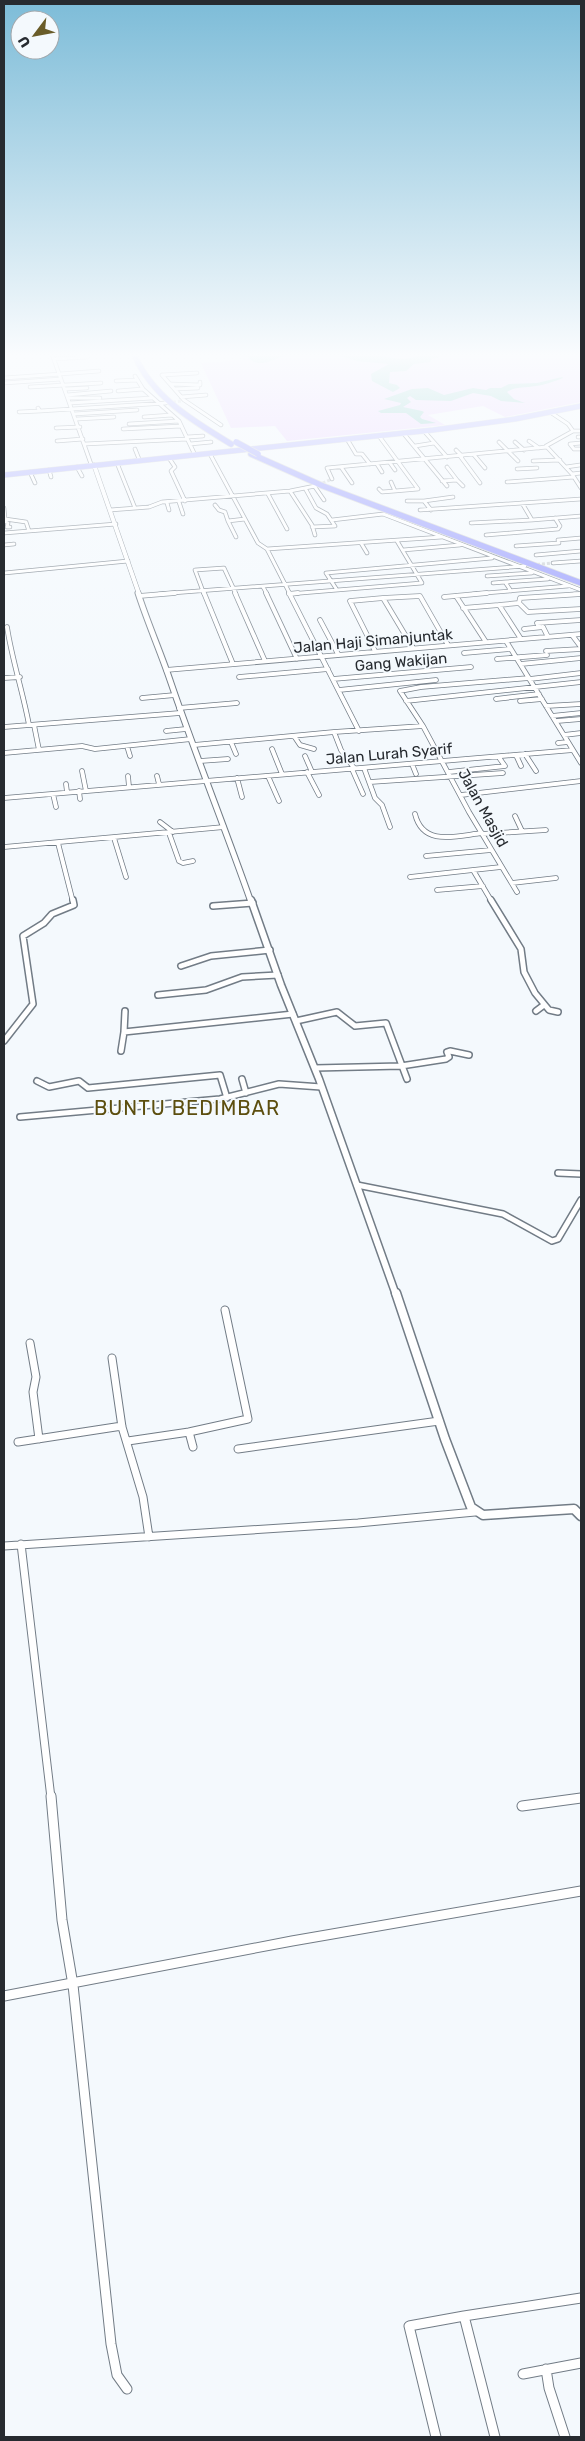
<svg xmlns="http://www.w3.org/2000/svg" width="585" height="2441" font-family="Rubik,sans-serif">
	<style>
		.green { fill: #ebd1ff }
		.water { fill: #7dc8c1 }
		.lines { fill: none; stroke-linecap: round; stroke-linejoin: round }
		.minor-tunnel { stroke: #cbd0d4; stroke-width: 3; stroke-dasharray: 3 2; stroke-linecap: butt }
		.minor-far4-casing { stroke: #727c86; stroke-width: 4.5 }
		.minor-far3-casing { stroke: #727c86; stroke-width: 5.5 }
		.minor-far2-casing { stroke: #727c86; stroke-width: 8 }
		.minor-far1-casing { stroke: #727c86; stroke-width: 9 }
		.minor-casing { stroke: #727c86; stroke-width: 11 }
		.tertiary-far3-casing { stroke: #727c86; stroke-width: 5 }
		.tertiary-far2-casing { stroke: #727c86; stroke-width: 7 }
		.tertiary-far1-casing { stroke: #727c86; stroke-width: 9 }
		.tertiary-casing { stroke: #727c86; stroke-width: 11 }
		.trunk-casing { stroke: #d4d5d6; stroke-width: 6 }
		.motorway-casing { stroke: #d4d5d6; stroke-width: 7 }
		.minor-far4 { stroke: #fff; stroke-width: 3 }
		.minor-far3 { stroke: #fff; stroke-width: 4 }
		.minor-far2 { stroke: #fff; stroke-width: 5 }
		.minor-far1 { stroke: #fff; stroke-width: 7 }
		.minor { stroke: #fff; stroke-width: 9 }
		.tertiary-far3 { stroke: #fff; stroke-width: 4 }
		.tertiary-far2 { stroke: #fff; stroke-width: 5 }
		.tertiary-far1 { stroke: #fff; stroke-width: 6 }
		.tertiary { stroke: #fff; stroke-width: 8 }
		.trunk { stroke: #abaefe; stroke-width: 5 }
		.motorway { stroke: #969afe; stroke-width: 5.5 }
		.motorway-bridge-casing { stroke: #d4d5d6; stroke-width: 7; stroke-linecap: butt }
		.motorway-bridge { stroke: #969afe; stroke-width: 5.5 }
		.labels { text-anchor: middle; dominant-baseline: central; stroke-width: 4; stroke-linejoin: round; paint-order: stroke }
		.far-street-label { font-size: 15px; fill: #272b30; stroke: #f4f9fd }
		.quarter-label { font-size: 20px; letter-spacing: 1px; fill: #5c4e0f; stroke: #f4f9fd }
	</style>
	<rect width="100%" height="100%" fill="#f4f9fd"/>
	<path class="green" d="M241 354H581V402L505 417 483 406 428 415 445 425 287 441 275 426 231 428 201 363 243 360Z"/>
	<path class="water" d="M246 354H300C295 355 288 354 283 356 271 361 255 370 246 354Z
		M336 354H359L404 359 426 355 441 357 432 359 430 362 414 364 406 371 390 372 389 383 397 385 400 388 393 392 372 381 371 374 389 364 356 361Z
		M562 377 563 378C555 381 545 385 536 386 525 388 516 386 507 392L514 399 525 403 501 401 491 396 473 393 451 401 416 400 410 396 407 398 411 402 403 407 422 411 424 412 420 417 422 419 436 423 421 424 406 413H381L378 411 400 405 401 403 384 399 412 389 428 388 444 395 473 388 486 390 490 388H501L509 384 537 383Z"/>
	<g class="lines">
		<path class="minor-tunnel" d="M168 403 181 401
			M318 485 332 479
			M532 565 553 563"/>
		<defs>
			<path id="minor-far4" d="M52 354 91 464
				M54 359 88 357
				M60 374 99 371
				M162 375 184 400 221 425
				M162 375 197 373
				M135 376 143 389 179 421 194 453
				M4 378 61 374
				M116 381 137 380
				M4 383 61 379
				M171 384 200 385V382
				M30 387 101 383
				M66 389 87 388
				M175 389 198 388
				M118 391 143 389
				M67 395 111 391
				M181 397 206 395
				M68 398H100
				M70 403 152 398
				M38 408 40 411 166 403
				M19 412 40 411
				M550 412 568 424 573 431 546 446 572 474 581 488
				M74 414 137 410
				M144 417 172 415
				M77 419 114 417
				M129 424 179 421
				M56 428 80 427
				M123 429 181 426
				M424 431 447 457
				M573 431H581
				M404 434 447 486
				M379 436 418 489 395 491 391 482
				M187 437 203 436
				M578 437H581
				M347 439 356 454H362L370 464
				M57 441 83 439
				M529 441 539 448
				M499 442 518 461
				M515 442 524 450
				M581 443 570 444 574 449H581
				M85 444 187 439
				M190 444 211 442
				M415 446 434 443
				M135 449 139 459
				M456 450 462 456
				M210 454 258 543 267 549 442 537
				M474 455 485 468
				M460 456 480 483
				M169 458 175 467 171 471 185 501
				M533 461 560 460
				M117 463 135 508
				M390 463 395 470
				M377 464 382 472
				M77 467 82 476
				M341 467 352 483
				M447 467 457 480
				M566 467 580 465
				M517 469 537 468
				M49 470 51 477
				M30 472 35 483
				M572 474 581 473
				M332 479 327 468 547 447
				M442 481 457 480 463 486
				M507 482 574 477
				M315 487 324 500
				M305 488 316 508 327 514 335 526 312 527
				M379 489 382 492 395 491
				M290 491 312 525 315 535
				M268 494 287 529
				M407 501H424L431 510
				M424 501 453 497
				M179 502 183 514
				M167 503 169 510
				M522 503 532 520 581 516
				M215 505 219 510 225 512 228 521
				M4 508 5 519 26 522 29 531
				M110 510 149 507 162 502 290 491 315 486
				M420 510 581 499
				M332 520 383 514 581 590
				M4 521 8 523 7 527H10
				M471 523 532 520
				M4 533 116 524
				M486 535 558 529 560 526 555 518
				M236 537 228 521 245 519
				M361 543 367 553
				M4 545 14 544
				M516 546 559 543 558 540 581 538
				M267 549 290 594
				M403 550 460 545
				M536 555 581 551
				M553 563 581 561
				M4 573 128 561
				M487 576 532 573
				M505 582 548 579
				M493 583 505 582 511 591
				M263 587 267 594
				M337 590 326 573 492 558
				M159 594 525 566
				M204 594 195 570 224 568 236 594
				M289 594 422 583 397 541
				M473 594 568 586
				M574 594H581"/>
			<path id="minor-far3" d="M204 593 233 664
				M235 593 265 661
				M266 593 297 659
				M289 593 359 731
				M289 594 298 593
				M139 596 175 593
				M456 596 486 642
				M444 597 487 593
				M383 598 420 596 448 645
				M519 603 528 612 581 609
				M463 608 499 605
				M320 620 338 654
				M7 627C12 660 23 692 29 725
				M539 627 537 623 581 620
				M524 629 543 627 548 637
				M572 635 581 647
				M521 639 499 605 519 603 520 598 581 594
				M506 641 581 763
				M375 651 350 601 383 598 413 648
				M546 651 581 649
				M464 653 510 649
				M497 659 547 655
				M521 664 581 658
				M166 670 581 634
				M239 677 328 669
				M4 678 20 677
				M333 679 471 667
				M530 679 581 673
				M339 690 436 680
				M142 698 175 695
				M496 699 539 694
				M406 701 581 682
				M520 701 542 699
				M546 706 581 704
				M179 708 237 703
				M552 716 581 713
				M557 721 581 719
				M34 725 39 750
				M4 727 180 713
				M166 731 186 729
				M334 732 423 726
				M564 735 581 733
				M294 736 300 745 314 749
				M231 742 236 754
				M558 743 568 742
				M194 745 334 732 341 750 354 768
				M127 746 130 756
				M272 749 282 774
				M4 753 82 746 95 749 191 739
				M525 754 536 771
				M516 755 521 766
				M305 756 312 772
				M200 761 228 759
				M412 764 416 774
				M364 768 375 798 382 805 390 827
				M352 769 363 794
				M82 771 86 791
				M307 772 319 795
				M449 772 505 766 500 759
				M128 776 129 787
				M157 776 159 784
				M268 776 279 801
				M237 778 242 797
				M370 782 503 773
				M66 784 67 792
				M79 791 80 799
				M53 794 56 807
				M461 795 581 781
				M4 798 573 750
				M415 814C423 847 456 836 482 833
				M515 816 522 831
				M160 822 173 832
				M169 833 179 861 183 863 193 861
				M482 834 546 830
				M114 838 126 877
				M58 843 73 902
				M4 847 224 827
				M426 856 491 850
				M473 870 501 867
				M410 877 473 870 492 902
				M512 883 556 878
				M437 890 483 886
				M517 892 469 812 423 726 400 691 421 687 529 678"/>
			<path id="minor-far2" d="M491 900 521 949 524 972 535 993 549 1010 558 1012
				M213 906 253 903
				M181 966 211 956 270 950
				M158 995 206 990 242 977 278 975
				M536 1011 544 1005
				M296 1021 337 1012 355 1026 386 1023 407 1079
				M124 1032 125 1011
				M4 1041 33 1004 23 936 44 923 52 914 74 905 73 900
				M121 1051 124 1032 293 1014
				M315 1068 401 1066 446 1059 449 1057 447 1052 450 1051 469 1055
				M242 1079 246 1093
				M37 1081 49 1087 79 1081 88 1088 220 1075 227 1098
				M20 1117 220 1099 279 1084 321 1087
				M558 1173 581 1174
				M357 1185 503 1214 552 1241 558 1239 581 1200"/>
			<path id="minor-far1" d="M30 1343 36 1377 33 1392 39 1439
				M112 1358 122 1427 143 1497 149 1537
				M189 1432 193 1447
				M128 1441 189 1432 248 1419 225 1310
				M18 1442 122 1426
				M238 1449 439 1421
				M21 1544 51 1798
				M4 1546 358 1523 475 1512"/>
			<path id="minor" d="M51 1796 62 1920 73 1985 111 2344 117 2375 127 2389
				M522 1806 581 1798
				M4 1996 292 1941 581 1891
				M546 2369 549 2388 565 2437
				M523 2374 581 2363
				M436 2437 409 2326 464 2316
				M495 2437 464 2316 581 2298"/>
			<path id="tertiary-far3" d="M94 465 139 594"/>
			<path id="tertiary-far2" d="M138 593C148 624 161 653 171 683 196 756 225 828 251 902"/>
			<path id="tertiary-far1" d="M251 900 281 985 319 1079 396 1295"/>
			<path id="tertiary" d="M396 1293 445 1439 471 1507 483 1515 574 1509 581 1516"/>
			<path id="trunk" d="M4 475 433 430 515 419 581 406"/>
			<path id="motorway" d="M134 354C152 397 193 421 231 444
				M251 454 323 486 581 583"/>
		</defs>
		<use href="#minor-far4" class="minor-far4-casing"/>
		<use href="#minor-far3" class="minor-far3-casing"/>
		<use href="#minor-far2" class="minor-far2-casing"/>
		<use href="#minor-far1" class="minor-far1-casing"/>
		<use href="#minor" class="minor-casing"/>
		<use href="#tertiary-far3" class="tertiary-far3-casing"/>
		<use href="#tertiary-far2" class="tertiary-far2-casing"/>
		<use href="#tertiary-far1" class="tertiary-far1-casing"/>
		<use href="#tertiary" class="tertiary-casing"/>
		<use href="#trunk" class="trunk-casing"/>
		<use href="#motorway" class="motorway-casing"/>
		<use href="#minor-far4" class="minor-far4"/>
		<use href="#minor-far3" class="minor-far3"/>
		<use href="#minor-far2" class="minor-far2"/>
		<use href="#minor-far1" class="minor-far1"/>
		<use href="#minor" class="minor"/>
		<use href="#tertiary-far3" class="tertiary-far3"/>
		<use href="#tertiary-far2" class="tertiary-far2"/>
		<use href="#tertiary-far1" class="tertiary-far1"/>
		<use href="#tertiary" class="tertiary"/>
		<use href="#trunk" class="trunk"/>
		<use href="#motorway" class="motorway"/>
		<defs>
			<path id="motorway-bridge" d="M236 442 258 454"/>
		</defs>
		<use href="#motorway-bridge" class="motorway-bridge-casing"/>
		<use href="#motorway-bridge" class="motorway-bridge"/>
	</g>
	<linearGradient id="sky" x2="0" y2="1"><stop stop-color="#7dbcd8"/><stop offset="0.51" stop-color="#fafcfe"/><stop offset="1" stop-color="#fafcfe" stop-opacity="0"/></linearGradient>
	<rect width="585" height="696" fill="url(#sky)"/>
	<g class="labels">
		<g class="far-street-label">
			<text transform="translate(373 641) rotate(-5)">Jalan Haji Simanjuntak</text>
			<text transform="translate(401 662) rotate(-5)">Gang Wakijan</text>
			<text transform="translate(389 754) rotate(-5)">Jalan Lurah Syarif</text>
			<text transform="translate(483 808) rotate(61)">Jalan Masjid</text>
		</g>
		<g class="quarter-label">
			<text x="187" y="1108">BUNTU BEDIMBAR</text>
		</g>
	</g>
	<rect width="585" height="2441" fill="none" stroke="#272b30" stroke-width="10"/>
	<g transform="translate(35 35) rotate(238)"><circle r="24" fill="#f4f9fd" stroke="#a2a7ab"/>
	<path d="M0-4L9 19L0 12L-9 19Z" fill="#695c29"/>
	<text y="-8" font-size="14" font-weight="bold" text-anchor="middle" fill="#272b30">U</text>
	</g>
</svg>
